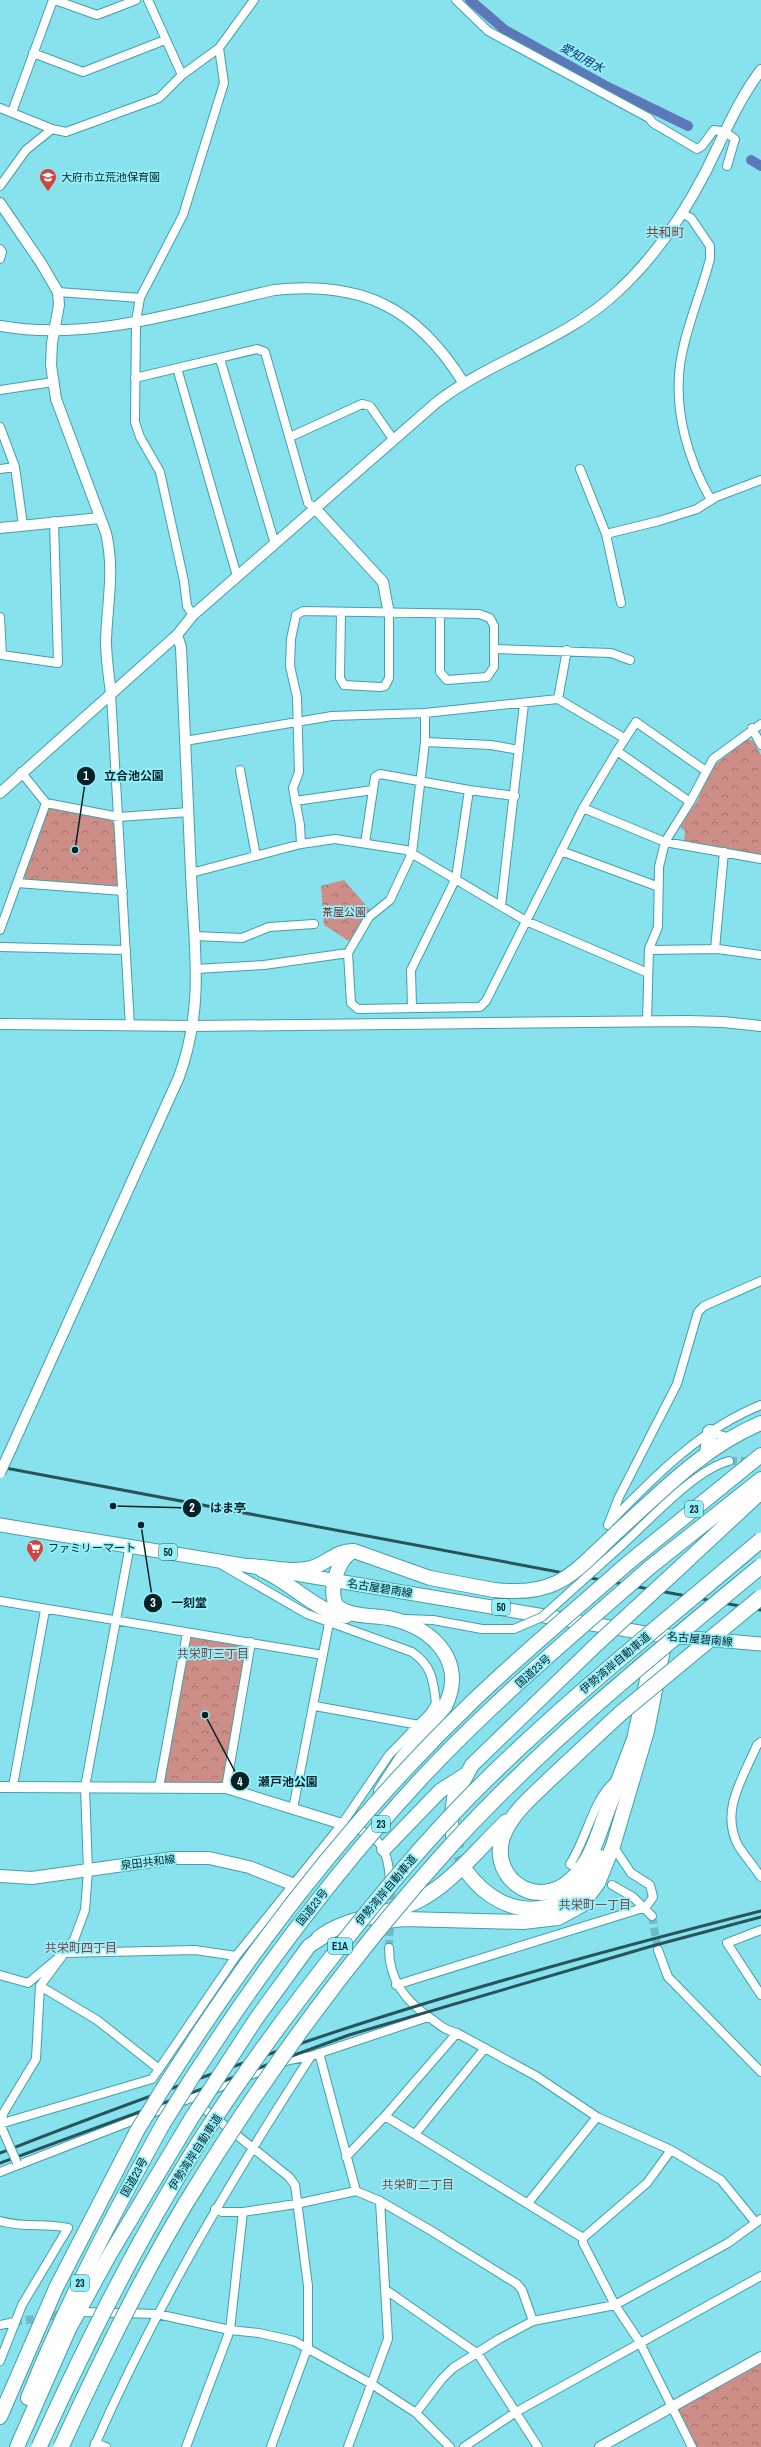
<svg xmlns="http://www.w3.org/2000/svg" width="761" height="2447" font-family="'Archivo Narrow','Noto Sans JP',sans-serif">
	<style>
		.forest { fill: url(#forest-crowns) }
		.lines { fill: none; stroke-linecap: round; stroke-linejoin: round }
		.canal { stroke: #5d78b8; stroke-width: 10 }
		.minor-tunnel { stroke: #6dbbc5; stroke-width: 8; stroke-dasharray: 8 4; stroke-linecap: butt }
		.trunk-tunnel { stroke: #6dbbc5; stroke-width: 14; stroke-dasharray: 14 7; stroke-linecap: butt }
		.minor-casing { stroke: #42a0ab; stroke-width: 10 }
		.tertiary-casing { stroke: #42a0ab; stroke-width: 12 }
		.secondary-casing { stroke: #42a0ab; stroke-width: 14 }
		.primary-casing { stroke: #42a0ab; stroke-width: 15 }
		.trunk-casing { stroke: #42a0ab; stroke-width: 16 }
		.motorway-casing { stroke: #42a0ab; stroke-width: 17 }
		.minor { stroke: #fff; stroke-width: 8 }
		.tertiary { stroke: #fff; stroke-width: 10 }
		.secondary { stroke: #fff; stroke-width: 12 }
		.primary { stroke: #fff; stroke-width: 13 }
		.trunk { stroke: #fff; stroke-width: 14 }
		.motorway { stroke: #fff; stroke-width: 15 }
		.rail { stroke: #27545a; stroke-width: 3 }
		.minor-bridge-casing { stroke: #42a0ab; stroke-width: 10; stroke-linecap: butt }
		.tertiary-bridge-casing { stroke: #42a0ab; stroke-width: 12; stroke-linecap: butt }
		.trunk-bridge-casing { stroke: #42a0ab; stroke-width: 16; stroke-linecap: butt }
		.motorway-bridge-casing { stroke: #42a0ab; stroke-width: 17; stroke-linecap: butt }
		.minor-bridge { stroke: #fff; stroke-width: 8 }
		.tertiary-bridge { stroke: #fff; stroke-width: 10 }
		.trunk-bridge { stroke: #fff; stroke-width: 14 }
		.motorway-bridge { stroke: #fff; stroke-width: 15 }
		.labels { text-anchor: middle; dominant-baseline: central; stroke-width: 3.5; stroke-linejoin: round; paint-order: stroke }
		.shield { fill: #94f0fb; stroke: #2f5f65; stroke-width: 1 }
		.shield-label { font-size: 10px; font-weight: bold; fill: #042125 }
		.poi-label { font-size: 11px; fill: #042125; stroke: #94f0fb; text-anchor: start }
		.park-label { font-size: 11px; fill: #852322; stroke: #94f0fb }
		.street-label { font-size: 11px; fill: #042125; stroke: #94f0fb }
		.water-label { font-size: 12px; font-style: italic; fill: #112975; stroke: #94f0fb }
		.neighbourhood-label { font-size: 12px; fill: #873e3a; stroke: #94f0fb }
		.quarter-label { font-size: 13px; fill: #873e3a; stroke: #94f0fb }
		.leader { fill: none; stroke: #042125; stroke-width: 1.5 }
		.callout-dot { fill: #042125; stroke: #94f0fb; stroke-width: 1.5 }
		.mark-label { font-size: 12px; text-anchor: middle; font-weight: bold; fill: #fff }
		.callout-label { font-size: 12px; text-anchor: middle; font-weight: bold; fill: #042125; stroke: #94f0fb; stroke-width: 3.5; stroke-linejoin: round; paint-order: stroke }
	</style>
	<defs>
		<pattern id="forest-crowns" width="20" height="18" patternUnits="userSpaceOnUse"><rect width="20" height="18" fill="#cd8e88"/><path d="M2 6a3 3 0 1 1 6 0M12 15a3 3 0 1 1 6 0" fill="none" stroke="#a4746f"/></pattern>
	</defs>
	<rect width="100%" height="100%" fill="#87e2ed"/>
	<path class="forest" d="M748 739 753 741 761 755V855L684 841 685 831 680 827 698 800 702 787 717 763Z
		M52 807 110 819 114 824 118 883 115 886 26 880 24 876 48 811Z
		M344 880 370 910 352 943 324 925 321 886Z
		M187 1633 251 1642 226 1788 159 1787Z
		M761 2356V2447H692L671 2407Z"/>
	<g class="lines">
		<path class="canal" d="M470 0 505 30 606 86 688 126
			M751 160 761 166"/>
		<path class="minor-tunnel" d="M729 1461H754
			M652 1916 658 1950
			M389 1948 391 1892
			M14 2322 66 2314"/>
		<path class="trunk-tunnel" d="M453 1836 466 1871"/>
		<defs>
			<path id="minor" d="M55 0 97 15 136 0
				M148 0 182 75
				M456 0 488 31 649 118 653 123 697 149 702 146 714 130 725 132 735 139 727 166
				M33 53 83 72 165 40
				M0 108 52 129
				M12 112 53 0
				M0 186 26 150 52 129 66 132 159 98 182 75 219 48 254 0
				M683 214 691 218 710 246V259C701 294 685 329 680 365 674 412 688 460 711 500
				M0 249 2 252 0 259
				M58 292 140 298
				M220 359 275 544
				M177 368 237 576
				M135 378 257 349 265 352 308 503 315 508
				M0 390 53 382
				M0 427 15 467 23 525
				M290 437 362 404 370 406 393 439
				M0 469 15 467
				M580 469 606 534 621 603
				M606 534 659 521 697 509 716 497 761 480
				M341 612 340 678 344 685 380 687 385 686 389 678V614
				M193 615 187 606 184 581 160 472 140 437 135 422 136 321 140 298 183 215 224 83 219 48
				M0 617 2 655 0 654
				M495 649 611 653 630 660
				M2 655 58 663 54 521
				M111 694 130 1026
				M558 699 567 650
				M425 713V742L412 853 390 900 369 917 348 953 351 1003 358 1009 480 1007 486 1001 583 808 617 751 690 802
				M752 728 761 745
				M185 741 332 716 425 713 558 699 624 738
				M425 742 491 745 519 750
				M617 751 636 722 706 771
				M240 770 256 856
				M21 772 46 803 119 817 189 812
				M295 801 373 790
				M583 808 665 842 761 859
				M365 843 375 777 380 774 469 790 515 796
				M301 844 300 825 293 788 299 772 297 697 290 666 291 639 296 615 303 611 479 614 490 618 494 626V667L487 677 447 680 440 672V615
				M561 851 659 887
				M191 873 301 844 335 839 406 850 526 921 648 973
				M17 883 123 891
				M501 906 524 704
				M0 930 46 803
				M195 936 242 938 269 927 314 924
				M0 947 126 950
				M715 949 724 852
				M649 950 718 949 761 955
				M196 969 264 965 348 953
				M412 1008 411 970 456 878 469 790
				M647 1022 649 949 658 927 659 867 665 842 690 802 713 759 761 724
				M710 1432 730 1438
				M611 1521C656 1475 701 1429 761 1405
				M608 1525 619 1497 677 1384 698 1312 704 1306 761 1281
				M621 1546C649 1521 694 1470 729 1461
				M0 1601 323 1655
				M404 1619 433 1620 482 1629
				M315 1706 419 1725
				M761 1742 757 1745C743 1778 719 1812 739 1847 746 1857 754 1867 761 1877
				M13 1786 45 1610
				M159 1787 187 1633
				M226 1788 251 1642
				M293 1809 329 1623
				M351 1827C383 1836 389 1853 390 1884
				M575 1867 570 1864C586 1840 593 1800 614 1782
				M612 1885 633 1897 652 1916
				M761 1930 727 1943 761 1995
				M389 1948C389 1981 406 2002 433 2020 441 2026 447 2031 457 2033L536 2076 597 2117 671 2150 721 2180 756 2223
				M658 1950 668 1977 761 2072
				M0 1975 28 1983 64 1953 195 1950 236 1956
				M396 1985 646 1907 653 1897 650 1885 631 1873 613 1846
				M319 2053 356 2191
				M159 2069 236 1956 342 1824 389 1755 430 1713 436 1703C433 1679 432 1666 412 1652L307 1614 222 1565
				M198 2104 289 2177 295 2185 308 2286V2346L271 2447
				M385 2116 583 2238
				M0 2124 152 2079 159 2069 97 2020 40 1986
				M4 2133 0 2124 4 2112 36 2059 40 1986 74 1940 85 1910 88 1871 85 1787 130 1545
				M416 2133 485 2048
				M346 2157 385 2116 457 2033
				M0 2172 289 2060 311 2056 428 2017
				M528 2203 597 2117
				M215 2209 222 2212H243L296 2204 356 2191 380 2201 430 2230 517 2284 522 2290 533 2321
				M0 2221C25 2228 46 2223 68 2228L22 2305 0 2361
				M583 2238V2243L615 2305 639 2341 692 2447
				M583 2238 647 2183 671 2150
				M386 2290 478 2354 538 2447
				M83 2312 157 2314 230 2330 259 2333 294 2341 370 2383 416 2413 450 2447
				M0 2325 14 2322
				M416 2413 441 2380 453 2368 499 2339 533 2321 615 2305 728 2243 761 2219
				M95 2443 106 2447
				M94 2447C154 2310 230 2181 311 2056
				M186 2447 230 2330 243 2212
				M348 2447 388 2339 380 2201
				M464 2447 516 2412 761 2276"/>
			<path id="tertiary" d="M0 203 41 263 58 292 59 305 52 343 51 365 56 399 106 533C115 572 107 603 106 641 106 659 109 676 111 694
				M0 326C91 342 186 310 274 290 362 281 416 307 463 382
				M315 508 383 582 389 614
				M0 528 100 518
				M0 793 177 635 193 615 437 402C493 359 565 341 617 292 654 258 683 216 706 171 723 137 738 100 761 70
				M0 1024 193 1026 687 1021 723 1022 761 1026
				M11 1449 179 1077C205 1005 194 948 191 874 187 798 184 722 181 647L177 635
				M0 1787 226 1788 342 1824
				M600 2447 761 2357"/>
			<path id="secondary" d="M0 1876 32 1878 173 1858H209L249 1867 292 1884"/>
			<path id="primary" d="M0 1525 261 1568
				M290 1573 657 1635 761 1644"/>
			<path id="trunk" d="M707 1453 710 1432
				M617 1532C662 1491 704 1447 761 1423
				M354 1551C338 1557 327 1592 337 1606 354 1619 374 1614 393 1619 434 1629 467 1663 445 1706L401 1760 381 1791
				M689 1559 761 1492
				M628 1563 761 1455
				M251 1566C269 1567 292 1573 311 1568 326 1564 337 1550 354 1551L430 1578 494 1590
				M649 1568 761 1479
				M262 1570C291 1582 316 1612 346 1616
				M631 1753 651 1662
				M453 1836 451 1823 454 1798 472 1765 598 1643
				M384 1849 440 1791 465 1775
				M466 1871C507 1927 572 1919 600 1857
				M378 1922 404 1919 523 1922 558 1918 582 1905 598 1883 613 1846 647 1731 665 1640
				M256 2019 309 1946 329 1933
				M28 2398C66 2303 114 2213 163 2124
				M0 2417 56 2288 137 2131
				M17 2447 69 2329 110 2254 191 2119"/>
			<path id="motorway" d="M621 1713C597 1735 574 1757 550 1779 534 1795 516 1809 506 1829 483 1873 534 1914 571 1880 592 1862 598 1834 608 1808 616 1787 625 1765 633 1743
				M319 1938C348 1916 385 1917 417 1901 451 1884 479 1848 506 1822"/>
		</defs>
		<use href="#minor" class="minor-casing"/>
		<use href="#tertiary" class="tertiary-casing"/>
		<use href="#secondary" class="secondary-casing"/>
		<use href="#primary" class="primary-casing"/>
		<use href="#trunk" class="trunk-casing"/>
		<use href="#motorway" class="motorway-casing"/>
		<use href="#minor" class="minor"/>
		<use href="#tertiary" class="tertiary"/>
		<use href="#secondary" class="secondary"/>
		<use href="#primary" class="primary"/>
		<use href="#trunk" class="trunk"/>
		<use href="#motorway" class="motorway"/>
		<path class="rail" d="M0 1467 761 1610
			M0 2153C100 2114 200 2077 302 2043 452 1992 607 1950 761 1911
			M0 2163 349 2035 652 1946 761 1917"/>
		<defs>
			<path id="minor-bridge" d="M482 1629H514L542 1617 621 1546
				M4 2133 17 2163"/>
			<path id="tertiary-bridge" d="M0 1473 11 1449"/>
			<path id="trunk-bridge" d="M494 1590C559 1597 573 1573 617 1532
				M598 1643 689 1559
				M191 2119 256 2019
				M163 2124C238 2002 322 1886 419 1781 490 1704 571 1637 649 1568
				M137 2131C231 1974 343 1826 475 1699 524 1652 577 1608 628 1563"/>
			<path id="motorway-bridge" d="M621 1713 761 1597
				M39 2447C79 2359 121 2273 170 2190 218 2107 276 2028 335 1953 377 1899 421 1846 469 1797 561 1704 662 1624 761 1540
				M61 2447C99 2364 139 2281 186 2203 264 2075 354 1952 455 1841 548 1740 656 1653 761 1566"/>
		</defs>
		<use href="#minor-bridge" class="minor-bridge-casing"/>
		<use href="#tertiary-bridge" class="tertiary-bridge-casing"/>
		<use href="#trunk-bridge" class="trunk-bridge-casing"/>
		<use href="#motorway-bridge" class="motorway-bridge-casing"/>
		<use href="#minor-bridge" class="minor-bridge"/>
		<use href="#tertiary-bridge" class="tertiary-bridge"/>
		<use href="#trunk-bridge" class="trunk-bridge"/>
		<use href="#motorway-bridge" class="motorway-bridge"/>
	</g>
	<defs>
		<symbol id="school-pin" viewBox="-11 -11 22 30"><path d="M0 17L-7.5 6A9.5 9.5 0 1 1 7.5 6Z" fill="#d34441" stroke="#94f0fb"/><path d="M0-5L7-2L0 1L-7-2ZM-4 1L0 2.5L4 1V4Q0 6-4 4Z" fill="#fff"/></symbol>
		<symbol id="supermarket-pin" viewBox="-11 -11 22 30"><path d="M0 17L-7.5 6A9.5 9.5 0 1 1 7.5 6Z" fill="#d34441" stroke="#94f0fb"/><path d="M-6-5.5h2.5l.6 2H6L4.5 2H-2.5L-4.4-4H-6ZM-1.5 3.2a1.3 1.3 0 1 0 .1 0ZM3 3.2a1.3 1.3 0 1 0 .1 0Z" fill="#fff"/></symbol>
	</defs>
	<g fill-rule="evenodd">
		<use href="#school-pin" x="38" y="167" width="20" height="27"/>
		<use href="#supermarket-pin" x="25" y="1538" width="20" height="27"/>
	</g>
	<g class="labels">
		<g class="shield">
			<rect x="685" y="1501" width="18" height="16" rx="3"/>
			<rect x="159" y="1544" width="18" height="16" rx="3"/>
			<rect x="492" y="1599" width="18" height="16" rx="3"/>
			<rect x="372" y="1816" width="18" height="16" rx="3"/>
			<rect x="328" y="1938" width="24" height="16" rx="3"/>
			<rect x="71" y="2275" width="18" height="16" rx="3"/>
		</g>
		<g class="shield-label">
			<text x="694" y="1509">23</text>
			<text x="168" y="1552">50</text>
			<text x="501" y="1607">50</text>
			<text x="381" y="1824">23</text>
			<text x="340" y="1946">E1A</text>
			<text x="80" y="2283">23</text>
		</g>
		<g class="poi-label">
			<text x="61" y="177">大府市立荒池保育園</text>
			<text x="48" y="1548">ファミリーマート</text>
		</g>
		<g class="park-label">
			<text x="344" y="912">茶屋公園</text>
		</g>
		<g class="street-label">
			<text transform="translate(380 1588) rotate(9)">名古屋碧南線</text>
			<text transform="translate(700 1639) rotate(5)">名古屋碧南線</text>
			<text transform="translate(615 1663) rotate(-40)">伊勢湾岸自動車道</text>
			<text transform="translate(533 1671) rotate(-42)">国道23号</text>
			<text transform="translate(148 1862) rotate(-7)">泉田共和線</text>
			<text transform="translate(386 1890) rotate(-50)">伊勢湾岸自動車道</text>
			<text transform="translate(312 1907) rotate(-51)">国道23号</text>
			<text transform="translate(195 2152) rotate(-57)">伊勢湾岸自動車道</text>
			<text transform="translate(134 2177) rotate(-61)">国道23号</text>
		</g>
		<g class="water-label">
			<text transform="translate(582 58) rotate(29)">愛知用水</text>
		</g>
		<g class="neighbourhood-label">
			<text x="213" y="1654">共栄町三丁目</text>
			<text x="595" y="1905">共栄町一丁目</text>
			<text x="81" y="1948">共栄町四丁目</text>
			<text x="418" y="2185">共栄町二丁目</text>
		</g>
		<g class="quarter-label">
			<text x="665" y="232">共和町</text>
		</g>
	</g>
	<path class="leader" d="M75 850L86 776M113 1506L192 1508M141 1525L153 1603M205 1715L240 1781"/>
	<g class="callout-dot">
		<circle cx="75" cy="850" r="4"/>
		<circle cx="113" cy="1506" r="4"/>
		<circle cx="141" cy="1525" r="4"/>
		<circle cx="205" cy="1715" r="4"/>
		<circle cx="86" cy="776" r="10"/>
		<circle cx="192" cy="1508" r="10"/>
		<circle cx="153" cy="1603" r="10"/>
		<circle cx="240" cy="1781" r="10"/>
	</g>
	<g class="mark-label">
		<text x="86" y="780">1</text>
		<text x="192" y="1512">2</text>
		<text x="153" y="1607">3</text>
		<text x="240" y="1786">4</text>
	</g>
	<g class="callout-label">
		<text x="134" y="780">立合池公園</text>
		<text x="228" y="1512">はま亭</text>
		<text x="189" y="1607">一刻堂</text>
		<text x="288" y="1786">瀬戸池公園</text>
	</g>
</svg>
